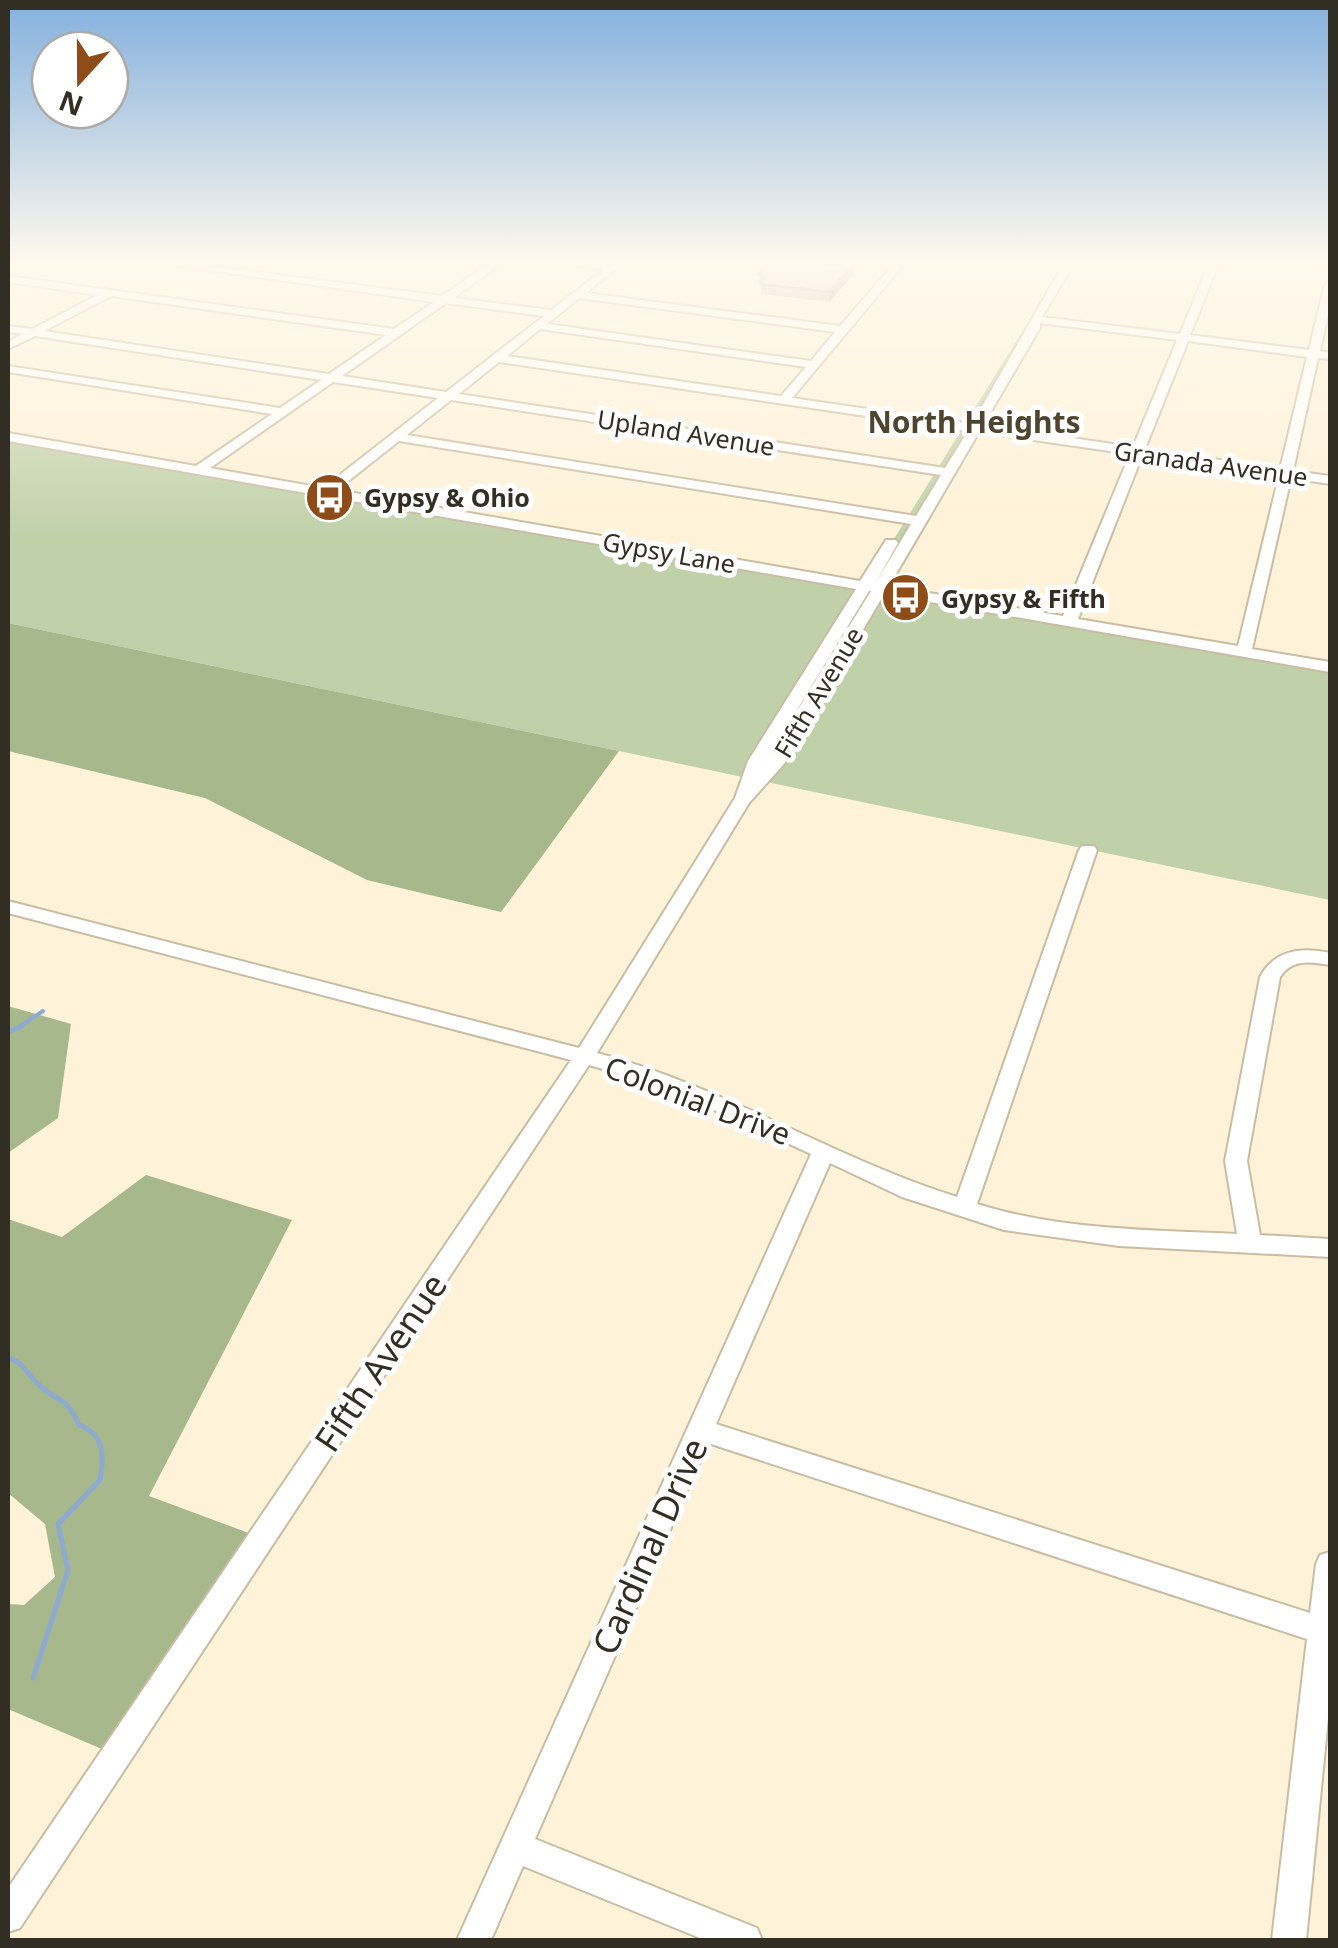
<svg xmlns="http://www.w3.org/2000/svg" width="1338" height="1948" font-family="'Noto Sans',sans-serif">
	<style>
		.green { fill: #c0d1aa }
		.forest { fill: #a6b88c }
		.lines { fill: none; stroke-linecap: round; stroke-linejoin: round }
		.stream-far1 { stroke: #8eaad0; stroke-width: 4 }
		.stream { stroke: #8eaad0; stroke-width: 5 }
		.minor-casing { stroke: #c8bca3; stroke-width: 4 }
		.minor { fill: #fff; fill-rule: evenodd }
		.wall { fill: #ceb4ab }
		.shaded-wall { fill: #a7928b }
		.building { fill: #efd1c7; stroke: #a7928b; stroke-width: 2.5 }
		.labels { text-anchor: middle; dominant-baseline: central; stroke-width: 10; stroke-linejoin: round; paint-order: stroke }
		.far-street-label { font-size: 25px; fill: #322e24; stroke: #fff }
		.far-poi-label { font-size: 25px; font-weight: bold; fill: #322e24; stroke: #fff; text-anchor: start }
		.far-quarter-label { font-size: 30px; font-weight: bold; fill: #4f452f; stroke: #fff }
		.street-label { font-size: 30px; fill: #322e24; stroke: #fff }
		.near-street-label { font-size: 35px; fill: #322e24; stroke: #fff }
	</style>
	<rect width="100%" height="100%" fill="#fef2d8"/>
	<path class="green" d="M1035 319 882 588 1330 667V900L8 623V437L865 586 1025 327Z"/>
	<path class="forest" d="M8 623 619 751 501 912 367 880 205 798 8 751Z
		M8 1006 71 1024 58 1118 8 1153Z
		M146 1175 292 1220 149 1496 262 1538 116 1755 8 1709V1604L24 1605 55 1577 45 1524 8 1493V1219L62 1237Z"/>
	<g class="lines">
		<path class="stream-far1" d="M16 1029 43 1011"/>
		<path class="stream" d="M8 1032 22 1026
			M8 1357C25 1364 26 1373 39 1385 59 1404 65 1394 79 1425 105 1434 104 1456 100 1480L58 1524 68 1570 33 1678"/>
		<defs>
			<path id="minor" d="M158 263H186L442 296 490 263H502L454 298 551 310 603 270 565 263H623L586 293 840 326 895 263H905L792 398 972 424 1064 263H1074L1042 317 1180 334 1209 263H1219L1190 335 1309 350 1325 284 1330 281V305L1320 351 1330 353V359L1318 358 1293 471 1330 476V484L1291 478 1252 649 1330 662V672L884 594 784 764 749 803 597 1053C723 1086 833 1158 957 1197L1079 850 1082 846H1094L1097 850 977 1204C1060 1230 1151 1230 1237 1234L1225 1161 1260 977C1275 949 1302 947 1330 953V965C1311 962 1292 958 1280 977L1247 1161 1260 1235 1330 1239V1257L1119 1246 1004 1230 902 1197 830 1163 716 1424 1310 1613 1316 1564 1320 1555 1330 1552V1698L1306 1940H1272L1307 1639 708 1443 535 1839 757 1928 762 1940H705L523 1866 491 1940H457L811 1154C739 1121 667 1086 589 1065L20 1928 8 1932V1888L571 1060 8 913V901L579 1048 735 798 748 761 856 589 8 441V433L196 466 272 414 8 372V366L280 408 321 380 35 336 8 349V342L22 334 8 332V326L32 329 98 295 8 282V276L394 329 434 302ZM111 296 386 335 329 374 44 331ZM579 298 835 332 811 361 547 324ZM446 303 544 316 446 392 342 376ZM1040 323 1177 340 1133 447 983 425 1040 328ZM540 329 806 367 781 396 507 356ZM1188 341 1307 357 1280 469 1145 449ZM499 362 968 431 945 468 459 394ZM333 382 438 398 323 488 210 468ZM451 400 941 475 916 516 407 435ZM979 432 1130 454 1063 616 889 586ZM399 441 911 524 875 584 898 543 896 540H886L860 581 337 490ZM1142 456 1279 476 1238 646 1078 619ZM869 591H871L763 766 766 761Z"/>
		</defs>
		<use href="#minor" class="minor-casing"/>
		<use href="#minor" class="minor"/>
	</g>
	<path class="wall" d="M758 274 853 275 829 302 761 294V284H758Z"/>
	<path class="shaded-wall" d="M853 265V275L829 302V292Z"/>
	<path class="building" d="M770 263H779L853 265 829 292 761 284 766 275 758 274Z"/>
	<linearGradient id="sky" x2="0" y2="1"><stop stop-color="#84b0de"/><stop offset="0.49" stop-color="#fff9ed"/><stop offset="1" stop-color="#fff9ed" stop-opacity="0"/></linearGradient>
	<rect width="1338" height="536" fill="url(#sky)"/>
	<defs>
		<symbol id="bus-disc" viewBox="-11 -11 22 22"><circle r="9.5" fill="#8d4c18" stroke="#fff"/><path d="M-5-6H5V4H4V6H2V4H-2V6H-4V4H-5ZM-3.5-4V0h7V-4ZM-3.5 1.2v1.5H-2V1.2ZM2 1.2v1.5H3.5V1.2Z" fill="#fff"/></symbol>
	</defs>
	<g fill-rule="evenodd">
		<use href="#bus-disc" x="302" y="470" width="55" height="55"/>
		<use href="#bus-disc" x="878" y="570" width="55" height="55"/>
	</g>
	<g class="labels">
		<g class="far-street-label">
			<text transform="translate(686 432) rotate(9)">Upland Avenue</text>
			<text transform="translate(1211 463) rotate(8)">Granada Avenue</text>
			<text transform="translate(669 552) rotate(10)">Gypsy Lane</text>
			<text transform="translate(818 692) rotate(-59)">Fifth Avenue</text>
		</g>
		<g class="far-poi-label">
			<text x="364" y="497">Gypsy &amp; Ohio</text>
			<text x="941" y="598">Gypsy &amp; Fifth</text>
		</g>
		<g class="far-quarter-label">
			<text x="974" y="421">North Heights</text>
		</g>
		<g class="street-label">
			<text transform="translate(698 1100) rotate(21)">Colonial Drive</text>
		</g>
		<g class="near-street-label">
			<text transform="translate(380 1362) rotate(-56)">Fifth Avenue</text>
			<text transform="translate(649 1546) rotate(-66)">Cardinal Drive</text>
		</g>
	</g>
	<rect width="1338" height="1948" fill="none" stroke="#322e24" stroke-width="20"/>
	<g transform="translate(80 80) rotate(201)"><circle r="48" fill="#ffffff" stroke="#adaba7" stroke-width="2.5"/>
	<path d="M0-8L18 38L0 25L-18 38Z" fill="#8d4c18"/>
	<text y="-15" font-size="28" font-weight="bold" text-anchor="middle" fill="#322e24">N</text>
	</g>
</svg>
